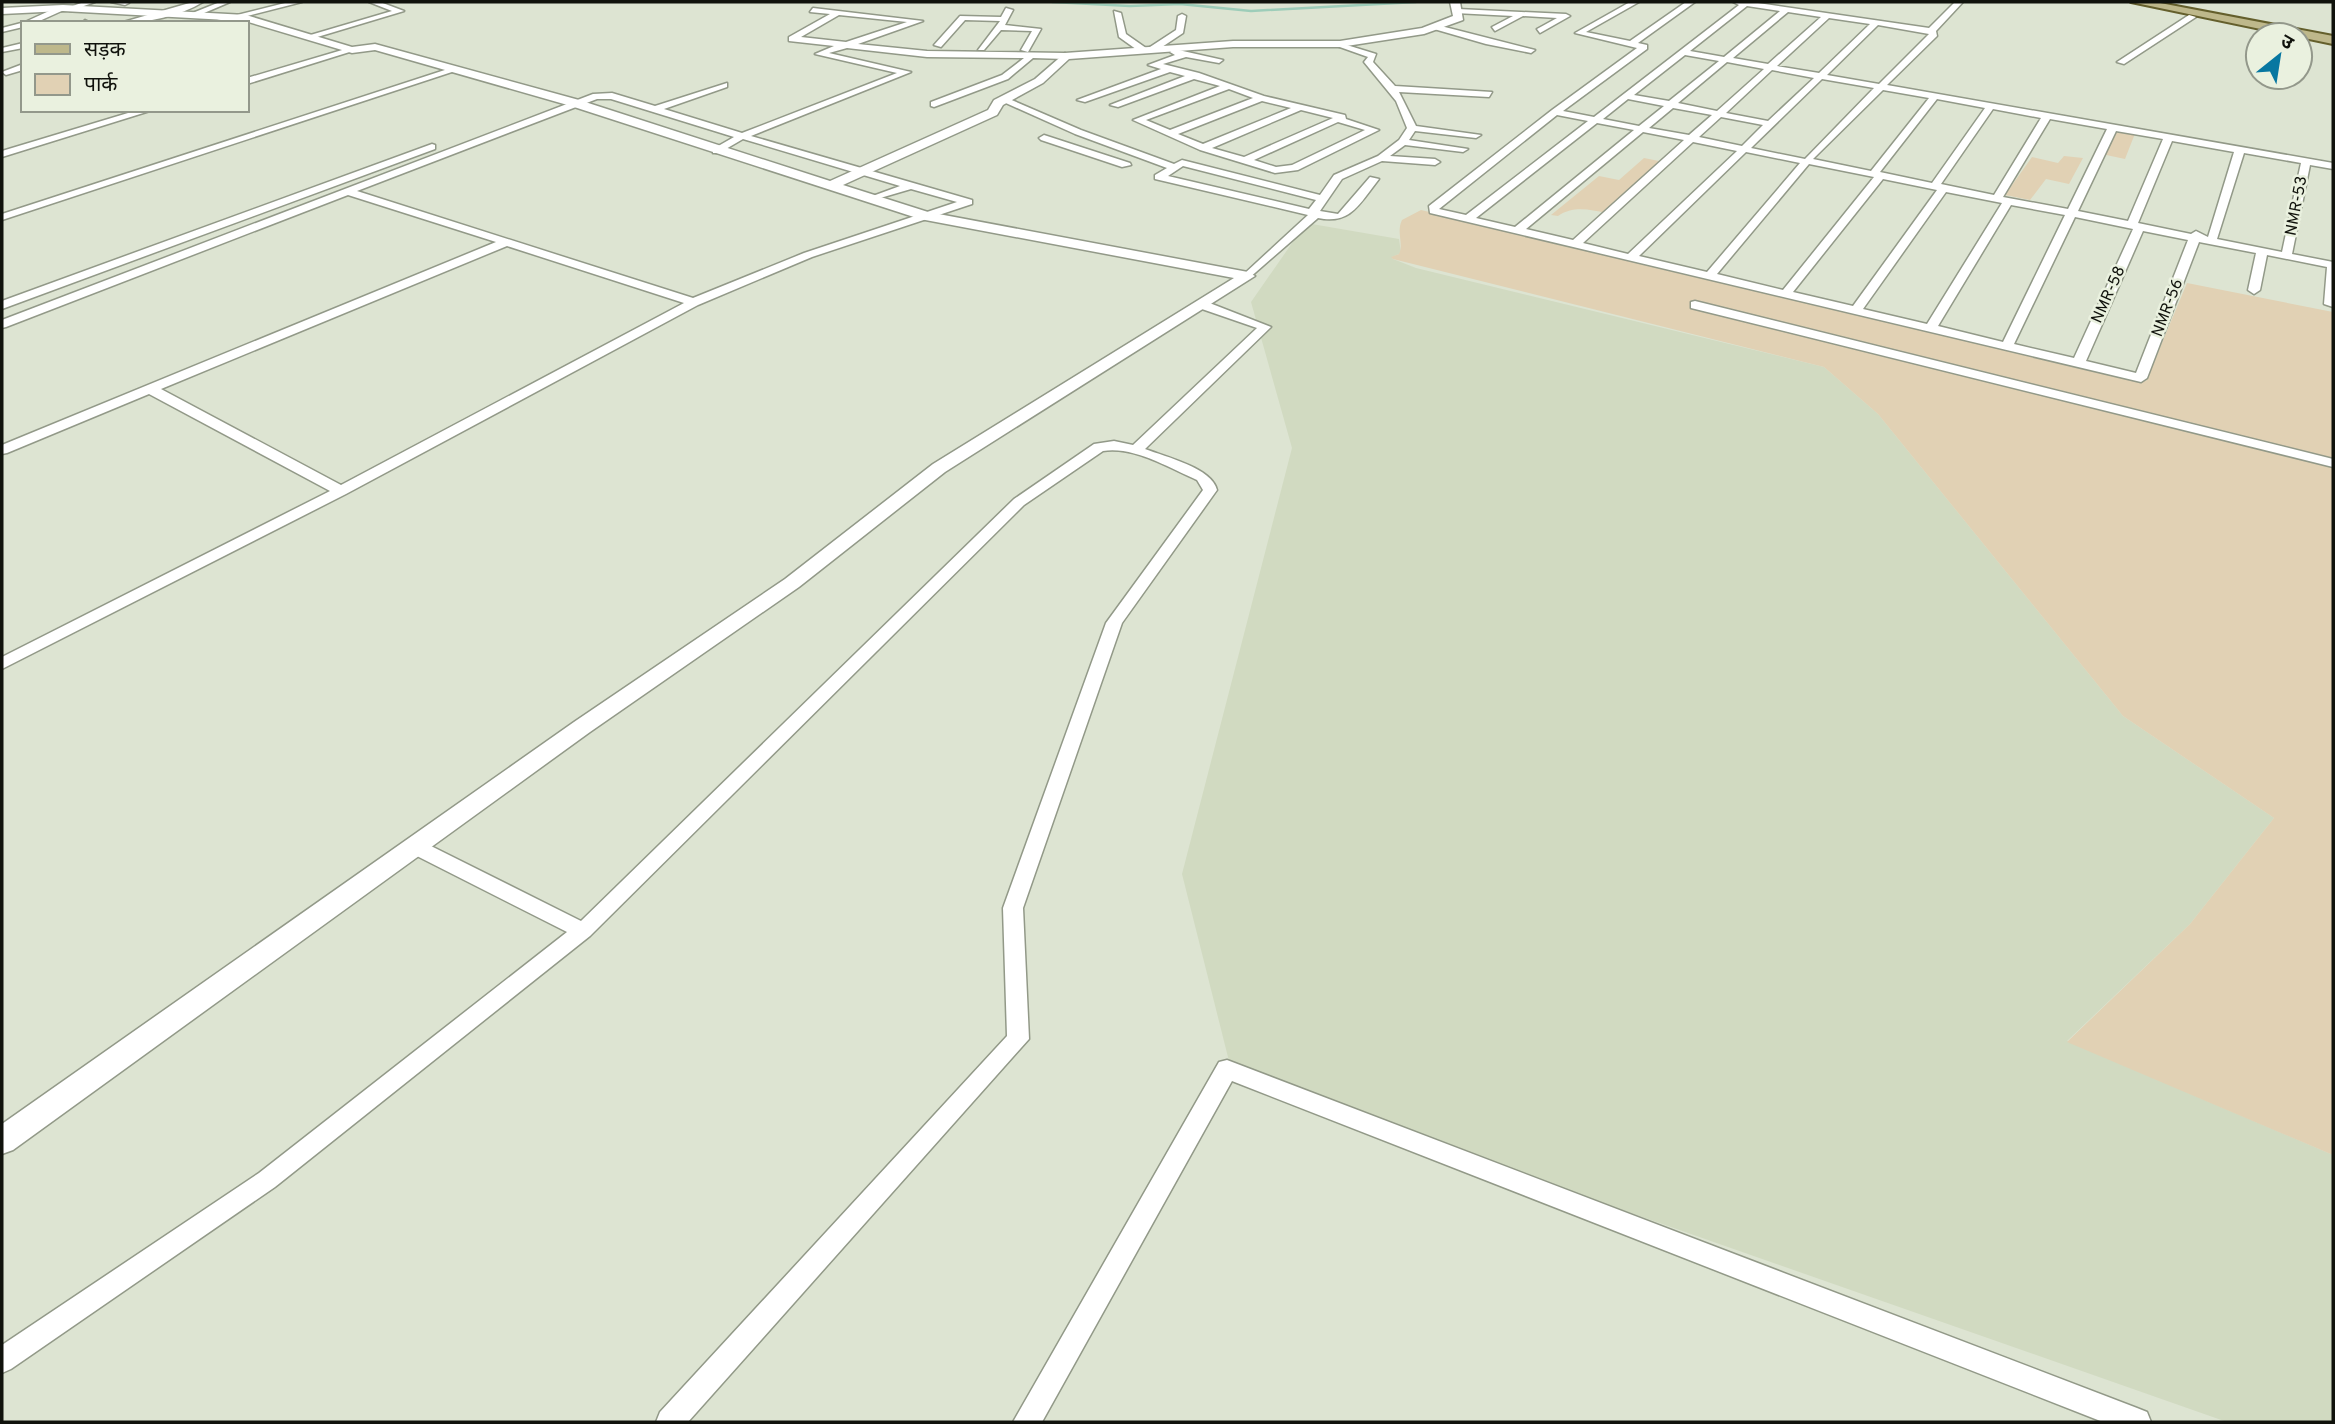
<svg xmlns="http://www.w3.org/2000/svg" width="2335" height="1424" font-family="Overpass,'Noto Sans Devanagari',sans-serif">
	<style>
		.built { fill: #d1dac1 }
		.green { fill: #e1d1b4 }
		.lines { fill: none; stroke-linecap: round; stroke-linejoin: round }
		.stream { stroke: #9dcdb9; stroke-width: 2.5 }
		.minor-casing { stroke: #929988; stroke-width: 3 }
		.tertiary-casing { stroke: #929988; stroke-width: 3 }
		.primary-casing { stroke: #645f2c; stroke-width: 4 }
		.minor { fill: #fff; fill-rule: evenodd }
		.tertiary { fill: #fff; fill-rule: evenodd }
		.primary { fill: #beb88b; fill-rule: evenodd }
		.labels { text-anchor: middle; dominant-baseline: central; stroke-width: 5; stroke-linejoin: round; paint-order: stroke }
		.far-street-label { font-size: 16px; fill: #10120c; stroke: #eaf1df }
	</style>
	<rect width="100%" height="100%" fill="#dde4d2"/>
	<path class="built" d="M1306 223 1399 239 1401 253 1392 257 1393 259 1416 268 1824 367 1878 414 2123 716 2274 818 2190 924 2067 1041 2333 1155V1422H2227L1232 1073 1182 874 1292 448 1251 302Z"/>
	<path class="green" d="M2113 127 2136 131 2125 159 2097 153Z
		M2064 156 2083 158 2069 184 2046 179 2030 200 2005 195 2032 157 2058 163Z
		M1644 158 1664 162 1606 213C1589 209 1572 206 1558 216L1551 215 1599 176 1619 180Z
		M1421 210 2146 381 2187 283 2333 312V1155L2067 1042 2190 924 2274 818 2123 716 1878 414 1824 367 1393 259 1391 257 1399 254C1404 244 1396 232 1402 220Z"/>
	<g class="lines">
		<path class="stream" d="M1052 2 1130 6 1180 4 1251 11 1416 2"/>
		<defs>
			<path id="minor" d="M84 2H95L70 11 66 9 35 23H23V27L2 32V28L25 22 60 6 67 8Z
				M111 2H128L129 3 125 5Z
				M193 2H203C180 16 147 23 120 23Z
				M220 2H230L197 16 190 14Z
				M289 2H302L220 23H205Z
				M369 2H380L404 11 314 38 307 36 392 11Z
				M1630 2H1639L1586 32 1630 41 1686 2H1695L1638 43 1647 45V49L1563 111 1594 117 1739 5 1733 2H1751L1929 28 1955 2H1963L1936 31 1937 36 1887 85 2333 163V169L2310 165 2292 254 2333 262V307L2324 304 2327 267 2267 255 2260 290 2254 294 2248 290 2256 253 2199 242 2147 378 2141 382 1430 213 1429 206 1552 110 1637 48 1575 33ZM1747 6 1780 11 1724 57 1690 51ZM1788 12 1821 17 1768 64 1733 58ZM1829 18 1870 24 1819 73 1777 66ZM1878 25 1929 34 1879 84 1827 75ZM1685 55 1719 61 1669 101 1634 95ZM1727 62 1764 69 1717 111 1678 103ZM1772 70 1814 78 1768 121 1726 113ZM1822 79 1874 88 1805 159 1751 148ZM1883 90 1929 98 1871 171 1813 159ZM1628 99 1664 106 1639 126 1603 119ZM1937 99 1985 108 1932 183 1880 172ZM1673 108 1712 115 1689 135 1649 128ZM1993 109 2041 118 1994 195 1941 184ZM1557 115 1588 121 1466 215 1439 209ZM1721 117 1763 125 1742 146 1699 137ZM2050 119 2107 129 2068 209 2003 197ZM1597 123 1634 130 1515 227 1476 218ZM2116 131 2163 139 2128 221 2078 211ZM1643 132 1684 140 1573 240 1526 229ZM2172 141 2234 152 2208 237 2196 231 2191 234 2138 223ZM1693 142 1737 151 1628 254 1583 243ZM1746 152 1800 163 1707 272 1639 256ZM2244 153 2301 163 2282 252 2217 239ZM1809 164 1874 177 1783 290 1717 274ZM1883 179 1937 190 1853 306 1793 292ZM1946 192 2002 203 1927 324 1863 309ZM2011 205 2065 215 2003 342 1938 326ZM2075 217 2133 229 2074 358 2014 344ZM2143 231 2188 240 2136 373 2086 361Z
				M813 8 923 21 858 44 927 51 1065 53 1069 56 1065 59 1033 58 1008 79 934 107 931 106V102L1002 75 1024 58 927 57 847 48 829 53 911 72 751 136 972 200V204L812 257 698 305 346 494 2 669V657L330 491 149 394 7 453 2 454V445L496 242 348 195 6 327 2 328V320L593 94 612 93 655 106 727 83V87L664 109 742 133 897 73 815 54 834 46 789 41V37L830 14 810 12ZM839 15 907 22 846 42 801 37ZM597 99H611L734 137 713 149V153H719L743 139 900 186 870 197V201L911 189 957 202 804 253 693 298 357 191ZM507 246 684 303 341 485 161 389Z
				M1006 8 1013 10 1005 25 1041 29 1028 52 1021 50 1032 31 1001 30 984 50H978L1000 21 965 20 941 47 934 45 960 16 1001 17Z
				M1458 9 1566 14 1570 16 1540 33 1537 29 1557 18 1523 16 1495 31 1492 27 1513 16 1455 13Z
				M1114 11 1121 13 1126 34 1146 48V52H1140L1119 37Z
				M1182 14 1186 16 1183 33 1156 51H1150V47L1176 30 1178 16Z
				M2189 15 2196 17 2124 64 2117 62Z
				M85 20 91 23H82Z
				M1437 25 1535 50 1531 53 1486 44 1434 29Z
				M1337 42 1376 54 1373 62 1395 86 1492 92 1489 97 1399 92 1416 126 1481 135 1476 138 1415 131 1409 140 1468 149 1463 152 1405 145 1390 156 1435 159 1440 162 1435 165 1382 161 1342 179 1320 211 1338 214 1370 177 1379 179C1360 203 1351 225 1318 218L1248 279 1242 276 1244 274 1308 215 1155 179V175L1167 168 1075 134 999 100 1007 98 1081 130 1174 164 1182 160 1320 195 1334 175 1378 156 1399 140 1407 128 1396 101 1364 62 1368 57 1337 46ZM1183 166 1316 200 1309 209 1168 176Z
				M23 43V48L2 52V48Z
				M349 48 356 50 247 84V78Z
				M1174 49 1223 60 1219 63 1186 57 1163 64 1199 73 1264 96 1345 115 1346 119 1379 130 1298 170 1275 173 1200 150 1133 120 1220 86 1194 79 1118 107 1110 105 1185 76 1170 72 1085 102 1077 100 1161 69 1148 65 1175 55 1170 52ZM1229 89 1253 98 1170 130 1146 120ZM1262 101 1291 108 1203 144 1178 134ZM1301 110 1333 118 1244 157 1212 148ZM1338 122 1365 130 1292 165 1276 167 1254 160Z
				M23 64V70L6 75 2 72Z
				M451 68 458 70 2 220V214Z
				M138 110H153L2 157V151Z
				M1044 135 1130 163 1131 165 1122 167 1041 140 1039 138Z
				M432 144 435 145V149L2 309V301Z
				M1695 301 2333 459V467L1691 308V302Z
				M1199 302H1207L1271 327 1145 449C1166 457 1212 468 1217 490L1122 623 1023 908 1029 1039 688 1422H656L660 1412 1007 1036 1003 908 1106 623 1203 490 1197 480C1169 468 1134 446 1103 451L1024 505 590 936 275 1187 11 1369 2 1373V1345L259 1173 567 932 407 851 404 846 407 841H421L581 921 1014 499 1094 444 1114 441 1133 445 1257 328 1199 308Z
				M1227 1060 2137 1408 2147 1412 2151 1422H2103L1232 1081 1042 1422H1013L1219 1062Z"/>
			<path id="tertiary" d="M1450 2H1460L1463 20 1424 34 1340 47H1233L1069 59 1043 83 1003 105 997 115 843 185 928 212 1248 272 1255 276 945 472 799 587 590 732 13 1150 2 1154V1124L574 722 785 579 933 464 1234 278 920 219 571 106 375 50 352 53 245 21 63 11 2 14V8L63 5 246 15 352 47 375 44 579 100 830 181 988 110 994 100 1035 79 1065 53 1233 41H1340L1422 28 1453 16Z"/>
			<path id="primary" d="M2131 2H2155L2333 36V44Z"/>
		</defs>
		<use href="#minor" class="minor-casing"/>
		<use href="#tertiary" class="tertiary-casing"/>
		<use href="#primary" class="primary-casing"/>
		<use href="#minor" class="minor"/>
		<use href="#tertiary" class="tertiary"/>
		<use href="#primary" class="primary"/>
	</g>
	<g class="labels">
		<g class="far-street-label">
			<text transform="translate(2297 206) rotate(-79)">NMR-53</text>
			<text transform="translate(2109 295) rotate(-66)">NMR-58</text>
			<text transform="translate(2168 308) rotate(-69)">NMR-56</text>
		</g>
	</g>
	<rect width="2335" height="1424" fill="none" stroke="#10120c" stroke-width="7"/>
	<rect x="21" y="21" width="228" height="91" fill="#eaf1df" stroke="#93988b" stroke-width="2"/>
	<rect x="35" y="44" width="35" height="10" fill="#beb88b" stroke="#93988b" stroke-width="2"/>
	<text x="84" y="56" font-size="21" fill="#10120c">सड़क</text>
	<rect x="35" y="74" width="35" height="21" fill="#e1d1b4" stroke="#93988b" stroke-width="2"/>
	<text x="84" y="91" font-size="21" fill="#10120c">पार्क</text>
	<g transform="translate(2279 56) rotate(30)"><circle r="33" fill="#eaf1df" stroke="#93988b" stroke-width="2"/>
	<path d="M0-5L12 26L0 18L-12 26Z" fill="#0777a1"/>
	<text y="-10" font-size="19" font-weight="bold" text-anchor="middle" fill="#10120c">उ</text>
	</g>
</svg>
